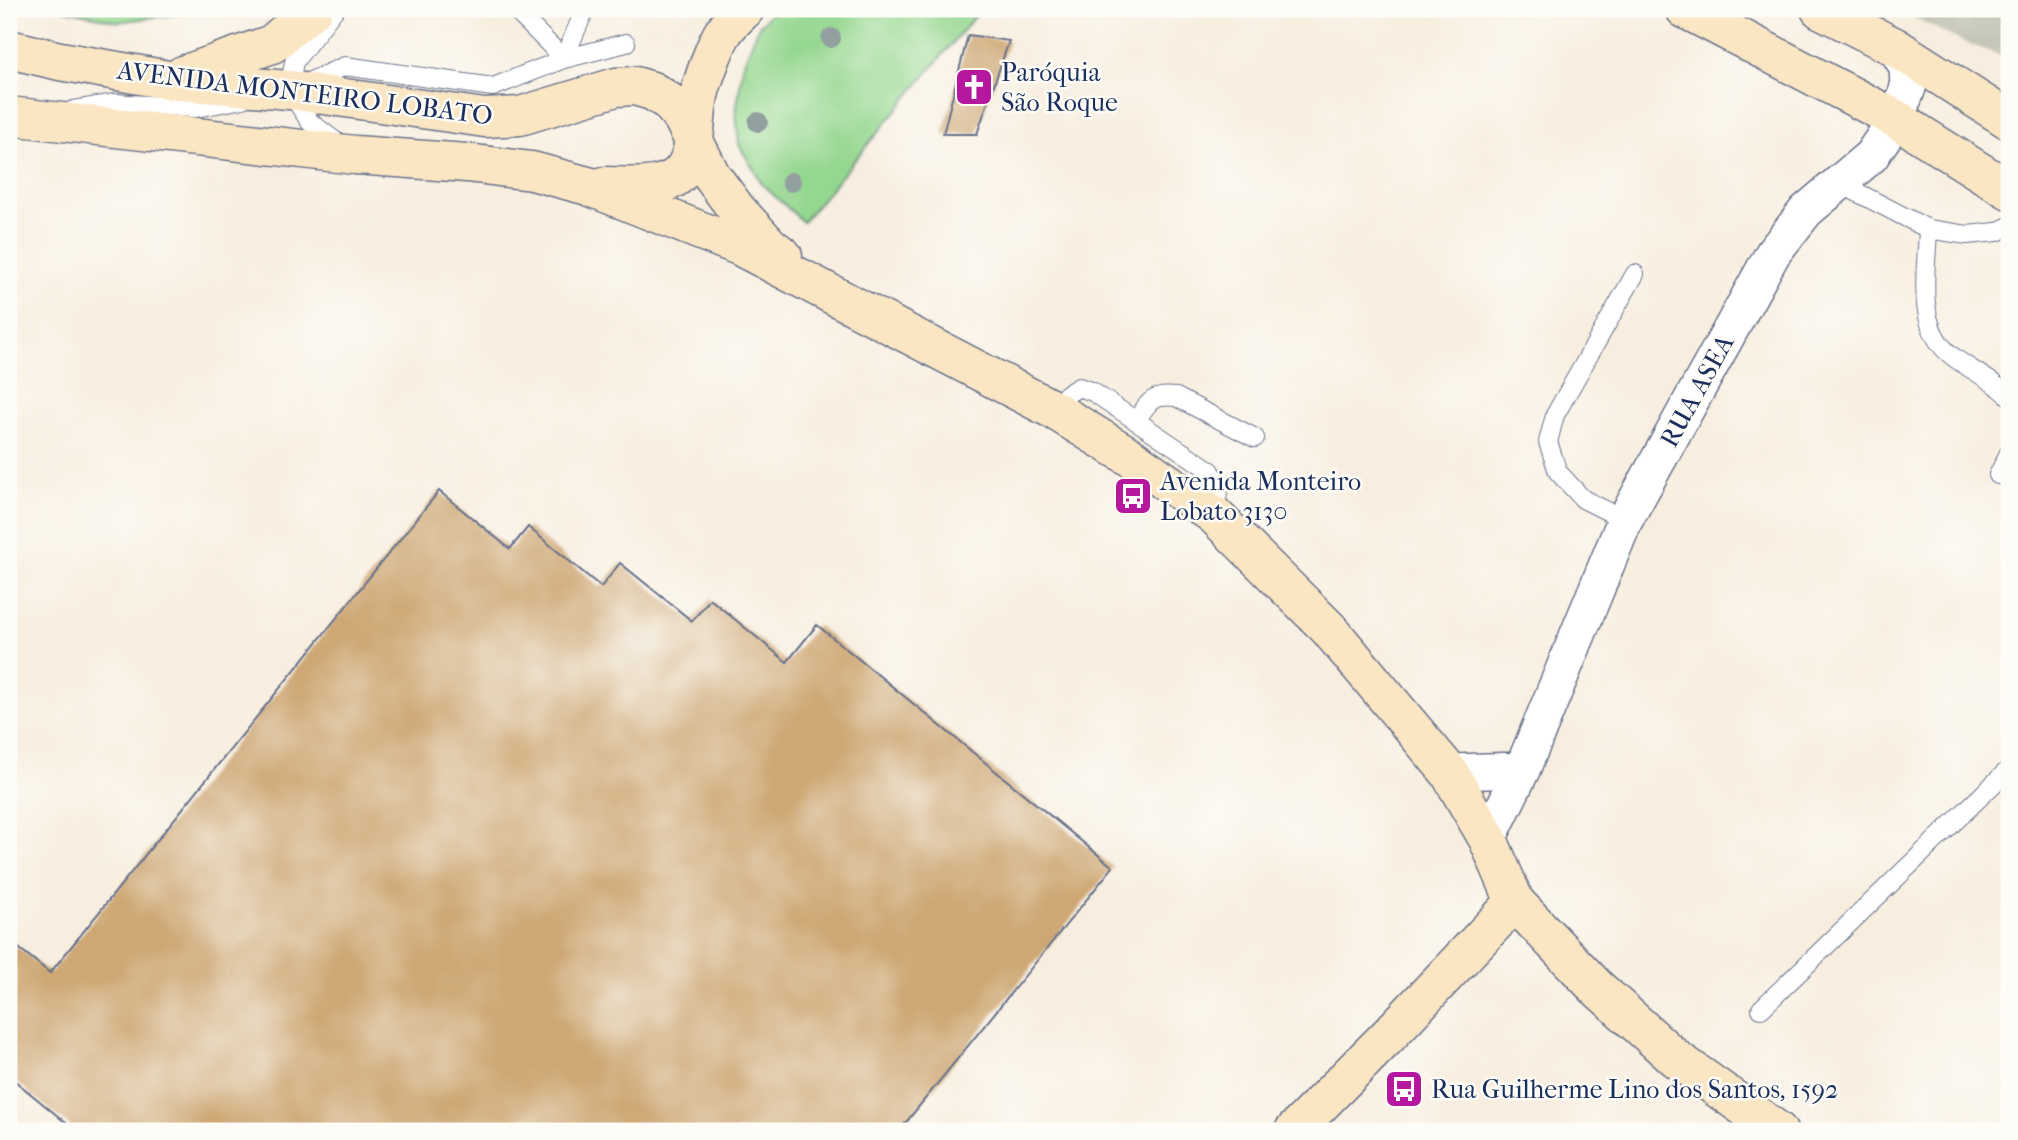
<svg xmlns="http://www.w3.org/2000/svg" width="2018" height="1140" font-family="'IM FELL French Canon',serif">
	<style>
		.industrial { fill: #c5c5b8 }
		.green { fill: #94d78f; stroke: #588376; stroke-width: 2 }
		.building { fill: #cea775 }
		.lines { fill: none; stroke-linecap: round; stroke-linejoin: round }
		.lane-casing { stroke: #68728b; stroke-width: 20 }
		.street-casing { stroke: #68728b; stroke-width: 38 }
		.secondary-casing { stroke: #68728b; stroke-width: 41 }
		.lane { stroke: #fff; stroke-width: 18 }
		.street { stroke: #fff; stroke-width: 35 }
		.secondary { stroke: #fbe6c4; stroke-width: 38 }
		.tree { fill: #92a0a0 }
		.labels { text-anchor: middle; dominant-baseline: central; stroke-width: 5; stroke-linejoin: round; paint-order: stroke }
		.poi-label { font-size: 26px; fill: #1b2f5e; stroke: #fdfcf7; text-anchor: start }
		.street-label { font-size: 26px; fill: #1b2f5e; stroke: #fdfcf7 }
	</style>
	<rect width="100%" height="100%" fill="#fdfcf7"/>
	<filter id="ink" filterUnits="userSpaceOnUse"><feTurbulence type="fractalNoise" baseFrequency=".0143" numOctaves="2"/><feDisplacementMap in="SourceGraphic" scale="14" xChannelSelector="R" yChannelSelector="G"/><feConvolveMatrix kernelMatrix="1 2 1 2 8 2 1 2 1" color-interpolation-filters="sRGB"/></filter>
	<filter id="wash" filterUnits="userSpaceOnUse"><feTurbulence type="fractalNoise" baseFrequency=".00686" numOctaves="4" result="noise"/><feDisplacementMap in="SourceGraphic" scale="28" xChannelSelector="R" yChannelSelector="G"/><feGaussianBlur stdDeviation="1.57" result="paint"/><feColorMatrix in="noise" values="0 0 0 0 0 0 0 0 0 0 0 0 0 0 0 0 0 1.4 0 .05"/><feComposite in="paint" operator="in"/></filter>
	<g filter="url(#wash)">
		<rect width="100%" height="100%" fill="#f8eedf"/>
		<path class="industrial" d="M1897 9H2009V59L1961 41Z"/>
		<path class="green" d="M63 9H217L118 22Z
			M774 9H981L803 222 763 185 739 145 736 112 743 65 758 27Z"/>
		<g id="blocks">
			<path class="building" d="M968 35 1009 41 977 134H943Z
				M439 491 510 549 528 527 601 587 620 563 692 621 710 599 787 662 817 625 1113 867 899 1131H76L9 1076V940L50 973Z"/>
		</g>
	</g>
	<g filter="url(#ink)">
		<use href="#blocks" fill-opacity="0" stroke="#68728b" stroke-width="2"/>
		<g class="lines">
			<defs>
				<path id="lane" d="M335 9 294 62 289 90 310 122 343 147
					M514 9 564 59
					M564 59 585 9
					M304 84 345 66 493 87 564 59 626 43
					M73 110 114 103 196 108 243 99
					M1839 183 1928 229 1967 235 1997 232 2009 226
					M1928 229C1927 270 1914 327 1952 356 1970 370 1993 380 2009 396
					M1054 410 1067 394 1079 387 1093 392 1211 471 1219 488 1214 515
					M1136 421C1149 402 1151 394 1176 397L1255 438
					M1998 475 2009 453
					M1625 520 1583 499 1558 472 1548 442 1555 415 1635 274
					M1761 1009 2009 769"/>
				<path id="street" d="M1449 772 1522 770
					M1488 839 1522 770 1625 520 1773 253 1806 211 1871 156 1896 119 1908 88 1907 67 1895 47"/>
				<path id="secondary" d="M1685 9 1896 119 2009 190
					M1820 9 1895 47 2009 120
					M9 49 60 61 169 80 289 90 485 118 520 116 616 87 635 86 652 91 668 101 682 117 711 175 737 210 771 247 783 256
					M183 75 272 44 313 9
					M9 116 355 155 467 163 532 171 588 186 739 246 1054 410 1129 456 1214 515 1329 629 1449 772 1488 839 1515 902 1595 986 1675 1058 1778 1131
					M604 186C625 186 649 189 669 181 703 166 691 117 701 88 705 75 716 43 723 33 728 24 738 16 745 9
					M1294 1131 1389 1035 1515 902"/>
			</defs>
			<use href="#lane" class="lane-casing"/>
			<use href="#street" class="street-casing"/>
			<use href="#secondary" class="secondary-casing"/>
			<use href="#lane" class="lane"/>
			<use href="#street" class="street"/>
			<use href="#secondary" class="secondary"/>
		</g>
		<g class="tree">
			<circle cx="831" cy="38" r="10"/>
			<circle cx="758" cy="122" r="10"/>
			<circle cx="791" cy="182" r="10"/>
		</g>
	</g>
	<defs>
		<symbol id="church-square" viewBox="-11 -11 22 22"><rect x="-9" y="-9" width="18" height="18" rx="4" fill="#b5179e" stroke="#fdfcf7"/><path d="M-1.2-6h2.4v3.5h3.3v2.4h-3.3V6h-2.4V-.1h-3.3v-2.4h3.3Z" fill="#fff"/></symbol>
		<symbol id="bus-square" viewBox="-11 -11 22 22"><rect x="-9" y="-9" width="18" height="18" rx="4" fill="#b5179e" stroke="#fdfcf7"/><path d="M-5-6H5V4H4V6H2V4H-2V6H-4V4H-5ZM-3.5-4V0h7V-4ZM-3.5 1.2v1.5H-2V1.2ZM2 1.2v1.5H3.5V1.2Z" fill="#fff"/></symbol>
	</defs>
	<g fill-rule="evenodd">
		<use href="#church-square" x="952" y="65" width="44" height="44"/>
		<use href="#bus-square" x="1111" y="474" width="44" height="44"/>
		<use href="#bus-square" x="1382" y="1067" width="44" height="44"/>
	</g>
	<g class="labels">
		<g class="poi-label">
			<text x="1001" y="72">Paróquia<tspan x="1001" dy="30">São Roque</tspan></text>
			<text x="1160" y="481">Avenida Monteiro<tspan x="1160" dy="30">Lobato 3130</tspan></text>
			<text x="1431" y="1089">Rua Guilherme Lino dos Santos, 1592</text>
		</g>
		<g class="street-label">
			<text transform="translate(305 93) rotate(7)">AVENIDA MONTEIRO LOBATO</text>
			<text transform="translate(1697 391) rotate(-61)">RUA ASEA</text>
		</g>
	</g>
	<rect width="2018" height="1140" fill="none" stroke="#fdfcf7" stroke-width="35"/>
</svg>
